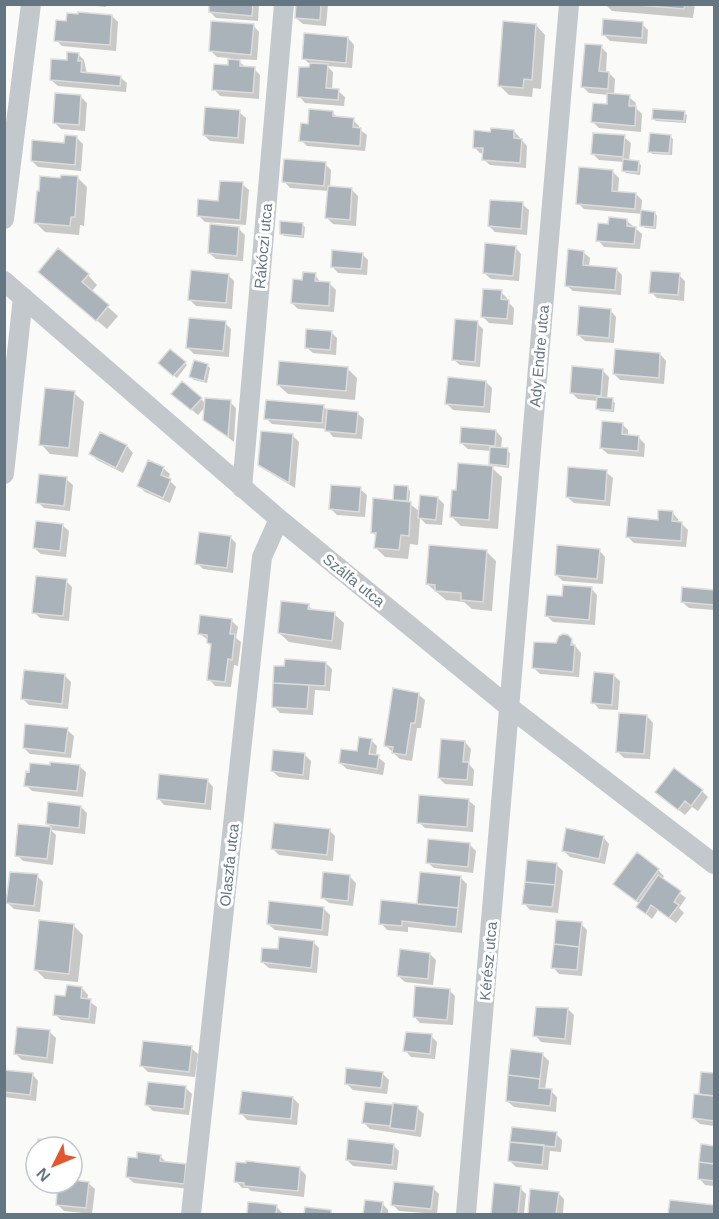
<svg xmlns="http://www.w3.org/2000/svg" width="719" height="1219" font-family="Helvetica,sans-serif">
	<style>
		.shadow { fill: #0003 }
		.building { fill: #aab3b9; stroke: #dcdcda; stroke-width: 1.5 }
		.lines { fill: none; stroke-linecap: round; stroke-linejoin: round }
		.minor { stroke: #c3c8cc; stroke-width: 20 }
		.labels { text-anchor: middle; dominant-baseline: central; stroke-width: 6; stroke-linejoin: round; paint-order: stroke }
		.street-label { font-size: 15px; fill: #657683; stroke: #fff }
	</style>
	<rect width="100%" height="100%" fill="#fafaf8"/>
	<path class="shadow" d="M75 4H106V7Z
		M211 4H259L258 21 216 18 210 12Z
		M298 4H328L326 26 303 24 296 18Z
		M605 4H695L693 18 612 11Z
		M79 16H112L118 22 116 51 62 46 56 40 68 22Z
		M642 24 648 30 647 44 610 41 603 34Z
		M253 25 259 32 257 60 237 59 246 68 254 69 260 75 259 99 220 96 214 89 229 66 230 58 217 57 211 51Z
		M536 25 545 35 541 89 533 88 532 97 509 95 499 85Z
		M348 38 354 45 352 68 327 66 333 72 332 90 338 91 345 97 344 106 305 103 299 96 311 65 303 58Z
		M601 47 607 53 606 73H609L615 79 614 96 629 97 636 103 635 107 642 114 641 132 599 128 593 122 608 105 609 95 589 93 583 87Z
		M78 54 84 60 87 74 120 77 127 83 126 92 58 86 51 80Z
		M81 97 87 103 85 131 61 129 54 122Z
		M239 112 246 118 244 144 210 141 204 135Z
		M333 113 338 118 353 120 359 126V129L367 135 365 151 307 146 301 140 309 125Z
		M684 113 687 115 686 123 656 121 654 118Z
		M514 131 527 146 526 168 490 165 483 159 484 154 480 153 474 147 492 134Z
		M670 136 673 139 672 155 652 154 650 151Z
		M624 137 631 143 629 161 638 162 641 165 640 175 626 173 623 171 624 162 599 160 593 154Z
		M77 138 83 144 81 171 38 167 32 161Z
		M325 164 331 170 330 188 352 190 358 196 356 226 333 224 326 217 329 191 290 188 284 181Z
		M613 172 619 178 618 193 636 194 642 200 641 212 655 213 657 216 656 229 645 228 642 225 643 214 584 209 578 203Z
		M78 178 87 187 84 226 80 225 79 235 45 232 36 223 62 179Z
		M242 184 249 190 246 225 205 222 198 215 219 203Z
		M522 204 529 210 527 235 495 232 489 226Z
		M626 220 642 234 640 249 604 247 598 240Z
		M302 224 305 227 304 238 284 236 281 233Z
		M238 228 245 235 243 261 216 259 209 253Z
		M515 247 521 254 519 281 491 279 484 273Z
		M583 252 590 258 589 267 616 269 622 275 621 295 573 291 566 285Z
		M362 254 368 260 367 275 338 273 332 266Z
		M88 275 97 285 91 292 118 316 107 329 50 281Z
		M228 275 234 281 232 309 196 306 190 300Z
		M315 275 321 283 330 284 336 290 334 312 298 309 292 303 304 282Z
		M679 275 685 281 684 301 657 298 651 292Z
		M501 292 507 298V301L514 308 513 325 489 323 483 317Z
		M610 310 616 317 614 343 585 341 578 335Z
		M225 323 231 329 229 357 194 354 188 348Z
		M477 323 483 329 480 367 460 365 453 359Z
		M331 332 337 338 336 355 313 353 306 347Z
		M171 351 187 365 177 378 160 363Z
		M660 354 666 361 664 384 620 380 614 374Z
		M207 365 210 368 207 383 194 380 191 377Z
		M347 368 357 378 355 400 288 394 278 385Z
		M602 370 609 377 607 399 612 400 615 403 614 412 600 411 597 408 598 401 578 399 572 393Z
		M486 382 492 388 490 413 453 410 447 404Z
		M74 393 84 402 78 457 50 454 41 444Z
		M201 399 206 404 230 402 236 408 234 442 205 420 206 406 198 415 180 400Z
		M323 406 328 411 357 413 364 419 362 439 333 437 327 429 272 424 266 418Z
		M622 424 628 430V436L638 437 645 444 644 457 608 454 601 448Z
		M496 431 502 438 501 449 507 450 510 453 509 468 493 466 490 464 491 451 468 449 461 443Z
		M101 434 127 446 133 453 123 473 97 460 91 454Z
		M292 435 299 442 295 488 267 471 260 465Z
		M163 468 170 474 168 479 176 487 170 503 145 492 139 486Z
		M492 468 502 477 498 529 461 526 451 516 457 492Z
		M606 472 613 478 610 506 574 503 567 497Z
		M66 479 73 485 70 511 44 508 38 502Z
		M407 488 410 491 409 503 420 512 438 498 444 504 442 525 426 524 420 518 418 545 410 544 408 559 385 557 376 548 377 537 372 532 397 502 394 499Z
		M360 489 367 495 365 517 337 515 331 509Z
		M672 512 678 519V523H681L688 530 686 547 634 543 628 537 659 521Z
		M62 525 69 531 66 557 41 554 34 548Z
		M230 537 236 543 233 573 203 569 197 563Z
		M599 550 605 557 603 584 563 581 556 575Z
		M486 551 496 561 492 611 472 609 464 602 446 600 427 584Z
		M66 581 72 587 69 621 40 618 34 612Z
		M591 588 597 595 595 625 553 622 547 616 564 598Z
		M683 588 714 591V610L689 608 682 602Z
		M308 606 314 611 334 614 344 623 341 650 289 642 279 633Z
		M231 620 238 627 236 638 241 642 238 666 234 665 231 687 215 686 209 679 212 647 208 643V640L200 634Z
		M567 636 581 653 579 677 540 674 534 668Z
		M326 663 332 669 330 691 315 690 313 715 280 713 274 706Z
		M613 675 620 681 618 710 599 709 593 702Z
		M65 676 71 682 68 709 29 705 23 699Z
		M418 694 425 700 421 728H417L412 761 400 759 385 745Z
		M647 716 653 723 650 759 624 758 617 751Z
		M67 730 74 736 71 758 30 754 24 748Z
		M371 740 377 746 376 756 385 763 383 775 347 769 340 763 358 753Z
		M465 742 471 749 469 764 474 770 473 786 445 784 439 778Z
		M304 754 311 761 309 780 279 777 272 771Z
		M79 766 86 772 83 797 32 791 26 785Z
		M207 780 213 787 211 810 164 805 158 798Z
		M702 791 708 797 698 811 692 807 685 815 663 798Z
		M468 800 475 806 473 832 425 828 419 822Z
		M81 807 87 813 85 834 51 830 56 835 53 865 23 861 17 855 20 825 52 829 48 824Z
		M329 830 335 836 333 861 279 855 273 849Z
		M603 837 609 844 605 864 570 857 563 850Z
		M470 845 476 851 473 873 434 868 427 862Z
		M637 854 658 870 664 876 662 880 686 898 679 908 684 913 676 923 658 910 652 919 638 907 640 904 615 884Z
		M556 864 563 871 558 913 530 910 524 903Z
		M37 876 43 882 40 912 14 909 8 903Z
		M350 877 356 883 353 906 329 903 322 897Z
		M461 878 467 884 462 933 408 927V932L387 930 381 923 418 906Z
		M324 909 330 915 328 936 275 930 268 924Z
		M581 924 587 930 582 976 559 974 553 967Z
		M73 925 83 935 78 982 45 979 35 969Z
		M313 942 319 948 317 973 269 968 262 962 279 951Z
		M430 954 436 960 433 985 405 982 398 976Z
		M82 988 88 995 87 1000 97 1007 95 1024 61 1020 55 1014 67 998Z
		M449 990 455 996 453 1025 420 1023 414 1016Z
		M568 1009 574 1015 571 1045 541 1042 535 1035Z
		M50 1032 56 1038 53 1064 22 1060 16 1054Z
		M431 1036 437 1042 435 1059 411 1057 405 1050Z
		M191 1048 198 1054 195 1077 148 1072 142 1066Z
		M542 1054 549 1061 545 1090 551 1091 557 1097 556 1112 514 1107 507 1101Z
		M4 1071 32 1074 38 1081 36 1101 4 1097Z
		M382 1073 389 1080 387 1094 353 1090 346 1083Z
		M703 1074 714 1075V1126L700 1124 693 1118 700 1096Z
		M186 1088 192 1094 189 1115 153 1111 147 1105Z
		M293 1098 299 1104 297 1125 247 1120 241 1113Z
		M417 1108 424 1114 421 1137 370 1129 364 1123Z
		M556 1134 562 1140 561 1152 550 1151 548 1170 516 1167 510 1161Z
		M393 1145 399 1151 397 1170 353 1166 347 1160Z
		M703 1146 714 1147V1186L705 1185 699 1178Z
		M160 1156 167 1163 185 1165 191 1171 190 1189 134 1183 127 1177Z
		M300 1169 306 1175 304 1197 251 1191 248 1188H242L236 1181Z
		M72 1181 88 1183 95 1189 92 1214 64 1211 57 1204 59 1183H72Z
		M496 1185 520 1188 526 1194 524 1214H493Z
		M433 1188 439 1194 437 1214 399 1211 393 1205Z
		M531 1190 558 1193 564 1199 563 1214H529Z
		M671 1201 714 1206V1214H670Z
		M366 1202 382 1203 388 1210V1214H365Z
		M249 1204 277 1207 283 1214H248Z"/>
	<path class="building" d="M209 4H253L252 16 209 12Z
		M296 4H321L320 20 295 18Z
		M626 4H685L684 9Z
		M78 12 112 15 110 45 54 41 56 20 66 21 67 13 78 14Z
		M603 19 643 22 642 38 602 35Z
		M211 21 254 24 251 55 209 51Z
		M503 21 536 24 532 80 524 79 523 88 498 86Z
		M304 33 348 37 346 63 302 59Z
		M585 44 602 45 599 71 609 72 608 89 581 87Z
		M67 52 79 53 78 61H82L81 72 121 76 120 86 50 80 51 59 67 60Z
		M228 59 240 60V66L255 67 253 93 212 90 214 64 228 65Z
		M310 63 328 64 326 88 339 89 338 100 297 97 299 67H309Z
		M55 93 81 95 79 125 53 123Z
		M607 93 630 95 629 106H636L635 126 591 122 593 103 607 104Z
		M205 107 240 110 238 138 203 135Z
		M309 109 333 111V116L354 118 353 127 361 128 360 146 299 141 301 123 308 124Z
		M653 109 685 111 684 121 652 119Z
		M491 128 514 130V138L522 139 520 163 482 160 483 148H473L474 130 490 132Z
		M593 133 625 135 623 157 591 154Z
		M650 133 671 135 669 153 648 152Z
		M65 135 77 136 75 165 31 161 32 140 64 143Z
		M284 159 326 162 324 186 282 182Z
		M623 159 639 161 638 172 622 171Z
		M579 167 613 170 612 191 636 193 635 209 576 204Z
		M61 175 78 176 75 217H71L70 226 34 223 37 191H39L40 176 60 178Z
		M220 181 243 182 240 220 197 216 198 199 218 201Z
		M328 186 352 188 350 220 325 218Z
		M490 200 523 202 521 229 488 226Z
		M641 210 655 212 654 227 640 226Z
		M609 217 627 219V226L636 227 634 244 596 241 598 223 608 224Z
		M280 221 303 223 302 236 280 234Z
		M210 224 239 227 237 256 208 253Z
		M485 243 516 246 513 276 483 273Z
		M58 248 89 274 82 282 109 305 96 321 38 272Z
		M568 249 584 251 583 265 617 268 615 290 565 286Z
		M332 250 363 253 361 269 331 267Z
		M191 270 229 274 226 303 188 300Z
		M651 271 680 273 678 295 649 293Z
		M303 272 316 273 315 281 330 282 329 306 291 303 293 279 302 280Z
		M483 289 502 290 501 299 509 300 507 319 481 317Z
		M579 306 611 309 609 338 577 335Z
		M189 318 226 321 223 351 186 348Z
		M455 319 478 321 475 362 452 360Z
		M306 329 332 331 330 350 305 348Z
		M170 349 186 362 173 376 158 363Z
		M615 349 660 353 659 378 613 374Z
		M194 360 208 364 204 381 189 377Z
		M279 361 348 367 346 391 277 385Z
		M572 366 603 369 601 396 570 393Z
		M448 377 486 381 484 407 445 404Z
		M182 381 202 398 191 410 171 394Z
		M45 388 75 391 69 448 39 445Z
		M597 397 613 398 612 410 596 409Z
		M205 398 231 400 228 437 203 420Z
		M266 400 324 405 322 423 264 419Z
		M327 409 358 412 356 434 325 431Z
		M602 421 623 423 622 434 639 436 638 451 600 448Z
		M461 427 496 430 495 446 460 443Z
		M261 431 293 434 289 483 258 465Z
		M100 432 127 445 116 468 89 454Z
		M490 447 508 448 507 466 489 464Z
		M148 460 164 467 161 475 171 479 163 498 137 486Z
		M458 463 493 466 489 520 450 517 452 490H456Z
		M568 467 607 470 605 501 566 497Z
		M39 474 67 477 64 506 36 503Z
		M331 485 361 487 359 512 329 509Z
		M394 485 408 486 407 501 393 500Z
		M420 495 438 497 436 520 418 518Z
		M373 498 411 502 409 536 401 535 399 550 374 548 376 533H371Z
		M658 510 673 511 672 521 682 522 681 541 626 537 628 517 658 520Z
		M36 521 63 524 60 551 33 548Z
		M199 532 231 536 227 568 195 564Z
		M429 545 487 550 483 602 461 600V593L435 591V585L426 584Z
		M557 545 600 549 597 579 555 575Z
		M36 576 67 579 63 616 32 613Z
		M563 585 592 587 589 620 545 616 547 595 562 596Z
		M682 587 714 590V605L681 602Z
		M281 601 309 604 308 609 335 612 332 641 278 633Z
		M200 615 232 619 230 634H235L232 660 228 659 225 682 207 680 211 644 207 643V635L198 634Z
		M563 634 568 635 572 639 571 645H575L573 672 532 668 534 642 556 643 559 636Z
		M285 659 326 662 325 686 273 683 274 666H284Z
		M24 670 65 674 62 704 21 699Z
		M594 672 614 674 612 705 591 703Z
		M273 683 309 685 307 709 272 707Z
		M393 688 419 693 415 723H411L406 755 392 753 393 747 384 746Z
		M619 713 647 715 644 754 616 752Z
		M25 724 68 728 65 753 23 748Z
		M359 737 372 739 369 754 379 755 377 769 339 763 341 749 357 751Z
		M441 739 465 741 463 762H469L467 780 438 778Z
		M273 750 305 753 303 775 271 771Z
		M50 762 80 765 77 791 24 786 26 771 29 772 30 763 50 765Z
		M674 768 703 790 691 806 685 801 678 810 655 792Z
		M159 774 208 779 205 804 157 799Z
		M419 795 469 799 467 827 417 823Z
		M48 802 81 806 79 828 46 824Z
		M274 823 330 829 327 855 271 849Z
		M18 824 51 827 47 859 15 856Z
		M566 828 604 836 599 859 562 851Z
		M428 839 470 843 468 867 426 863Z
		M637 852 659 869 636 901 613 884Z
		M527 860 557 863 555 885 525 882Z
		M10 872 38 874 34 906 6 903Z
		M323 872 350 875 348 901 321 898Z
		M420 872 461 876 458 908 417 904Z
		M658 875 681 891 674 902 679 905 669 918 651 905 646 914 636 907Z
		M525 882 555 885 552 907 522 904Z
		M381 900 458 908 456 927 402 921V926L379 924Z
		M269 901 324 907 322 930 267 924Z
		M39 920 74 924 69 974 34 970Z
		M556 920 582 922 579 947 554 944Z
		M279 937 314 941 311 968 261 962 262 948 278 949Z
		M554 944 579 947 577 970 551 968Z
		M400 949 430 953 428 979 397 976Z
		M67 985 82 987 81 998 91 999 89 1019 53 1015 55 995 65 996Z
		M415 986 450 989 447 1020 413 1017Z
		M536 1007 568 1008 565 1039 533 1036Z
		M17 1027 50 1030 47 1058 14 1054Z
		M406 1032 432 1034 430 1054 403 1051Z
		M143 1041 192 1046 189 1072 140 1066Z
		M511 1049 543 1053 540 1079 508 1075Z
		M346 1068 383 1072 381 1088 345 1084Z
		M4 1070 33 1073 30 1095 4 1092Z
		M701 1072 714 1073V1096L699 1094Z
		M508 1075 540 1079 539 1088 552 1089 550 1106 506 1101Z
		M148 1082 186 1086 184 1109 145 1105Z
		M242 1091 293 1097 291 1119 239 1114Z
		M694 1094 714 1096V1121L692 1118Z
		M365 1102 393 1105 390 1126 362 1123Z
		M393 1103 418 1106 415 1131 390 1128Z
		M512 1127 557 1132 555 1147 510 1142Z
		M38 1139 60 1141 59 1147H37Z
		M348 1139 394 1144 392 1165 346 1160Z
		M510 1142 544 1145 542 1165 508 1161Z
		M701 1144 714 1146V1164L699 1162Z
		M137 1152 161 1155 160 1161 186 1164 184 1184 126 1177 128 1157 137 1158Z
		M246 1161 300 1167 298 1191 244 1186V1183L234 1182 236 1162 246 1163Z
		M699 1162 714 1164V1181L698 1179Z
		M72 1180 89 1182 86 1208 56 1205 58 1183H72Z
		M394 1182 434 1186 431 1209 391 1205Z
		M494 1183 521 1186 518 1214H491Z
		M530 1189 559 1192 556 1214H528Z
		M365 1200 383 1202 381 1214H363Z
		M670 1200 714 1205V1214H668Z
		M248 1202 277 1205 276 1214H247Z
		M305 1207 331 1210V1214H304Z"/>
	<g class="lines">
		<path class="minor" d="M4 219 31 4
			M4 281 279 519 509 707 714 864
			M4 474 23 297
			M242 488 284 4
			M191 1214 262 557 279 519
			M466 1214 569 4"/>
	</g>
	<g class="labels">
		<g class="street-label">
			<text transform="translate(263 246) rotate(-85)">Rákóczi utca</text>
			<text transform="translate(539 356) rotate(-85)">Ady Endre utca</text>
			<text transform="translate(354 580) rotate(39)">Szálfa utca</text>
			<text transform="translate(229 865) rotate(-84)">Olaszfa utca</text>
			<text transform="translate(488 961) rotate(-85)">Kérész utca</text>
		</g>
	</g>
	<rect width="719" height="1219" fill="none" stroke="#657683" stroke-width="12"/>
	<g transform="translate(54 1165) rotate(227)"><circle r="28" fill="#ffffff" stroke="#c1c8cd" stroke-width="1.5"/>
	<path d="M0-4.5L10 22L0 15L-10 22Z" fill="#e4572e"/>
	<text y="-9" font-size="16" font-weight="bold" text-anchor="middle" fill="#657683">N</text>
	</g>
</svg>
